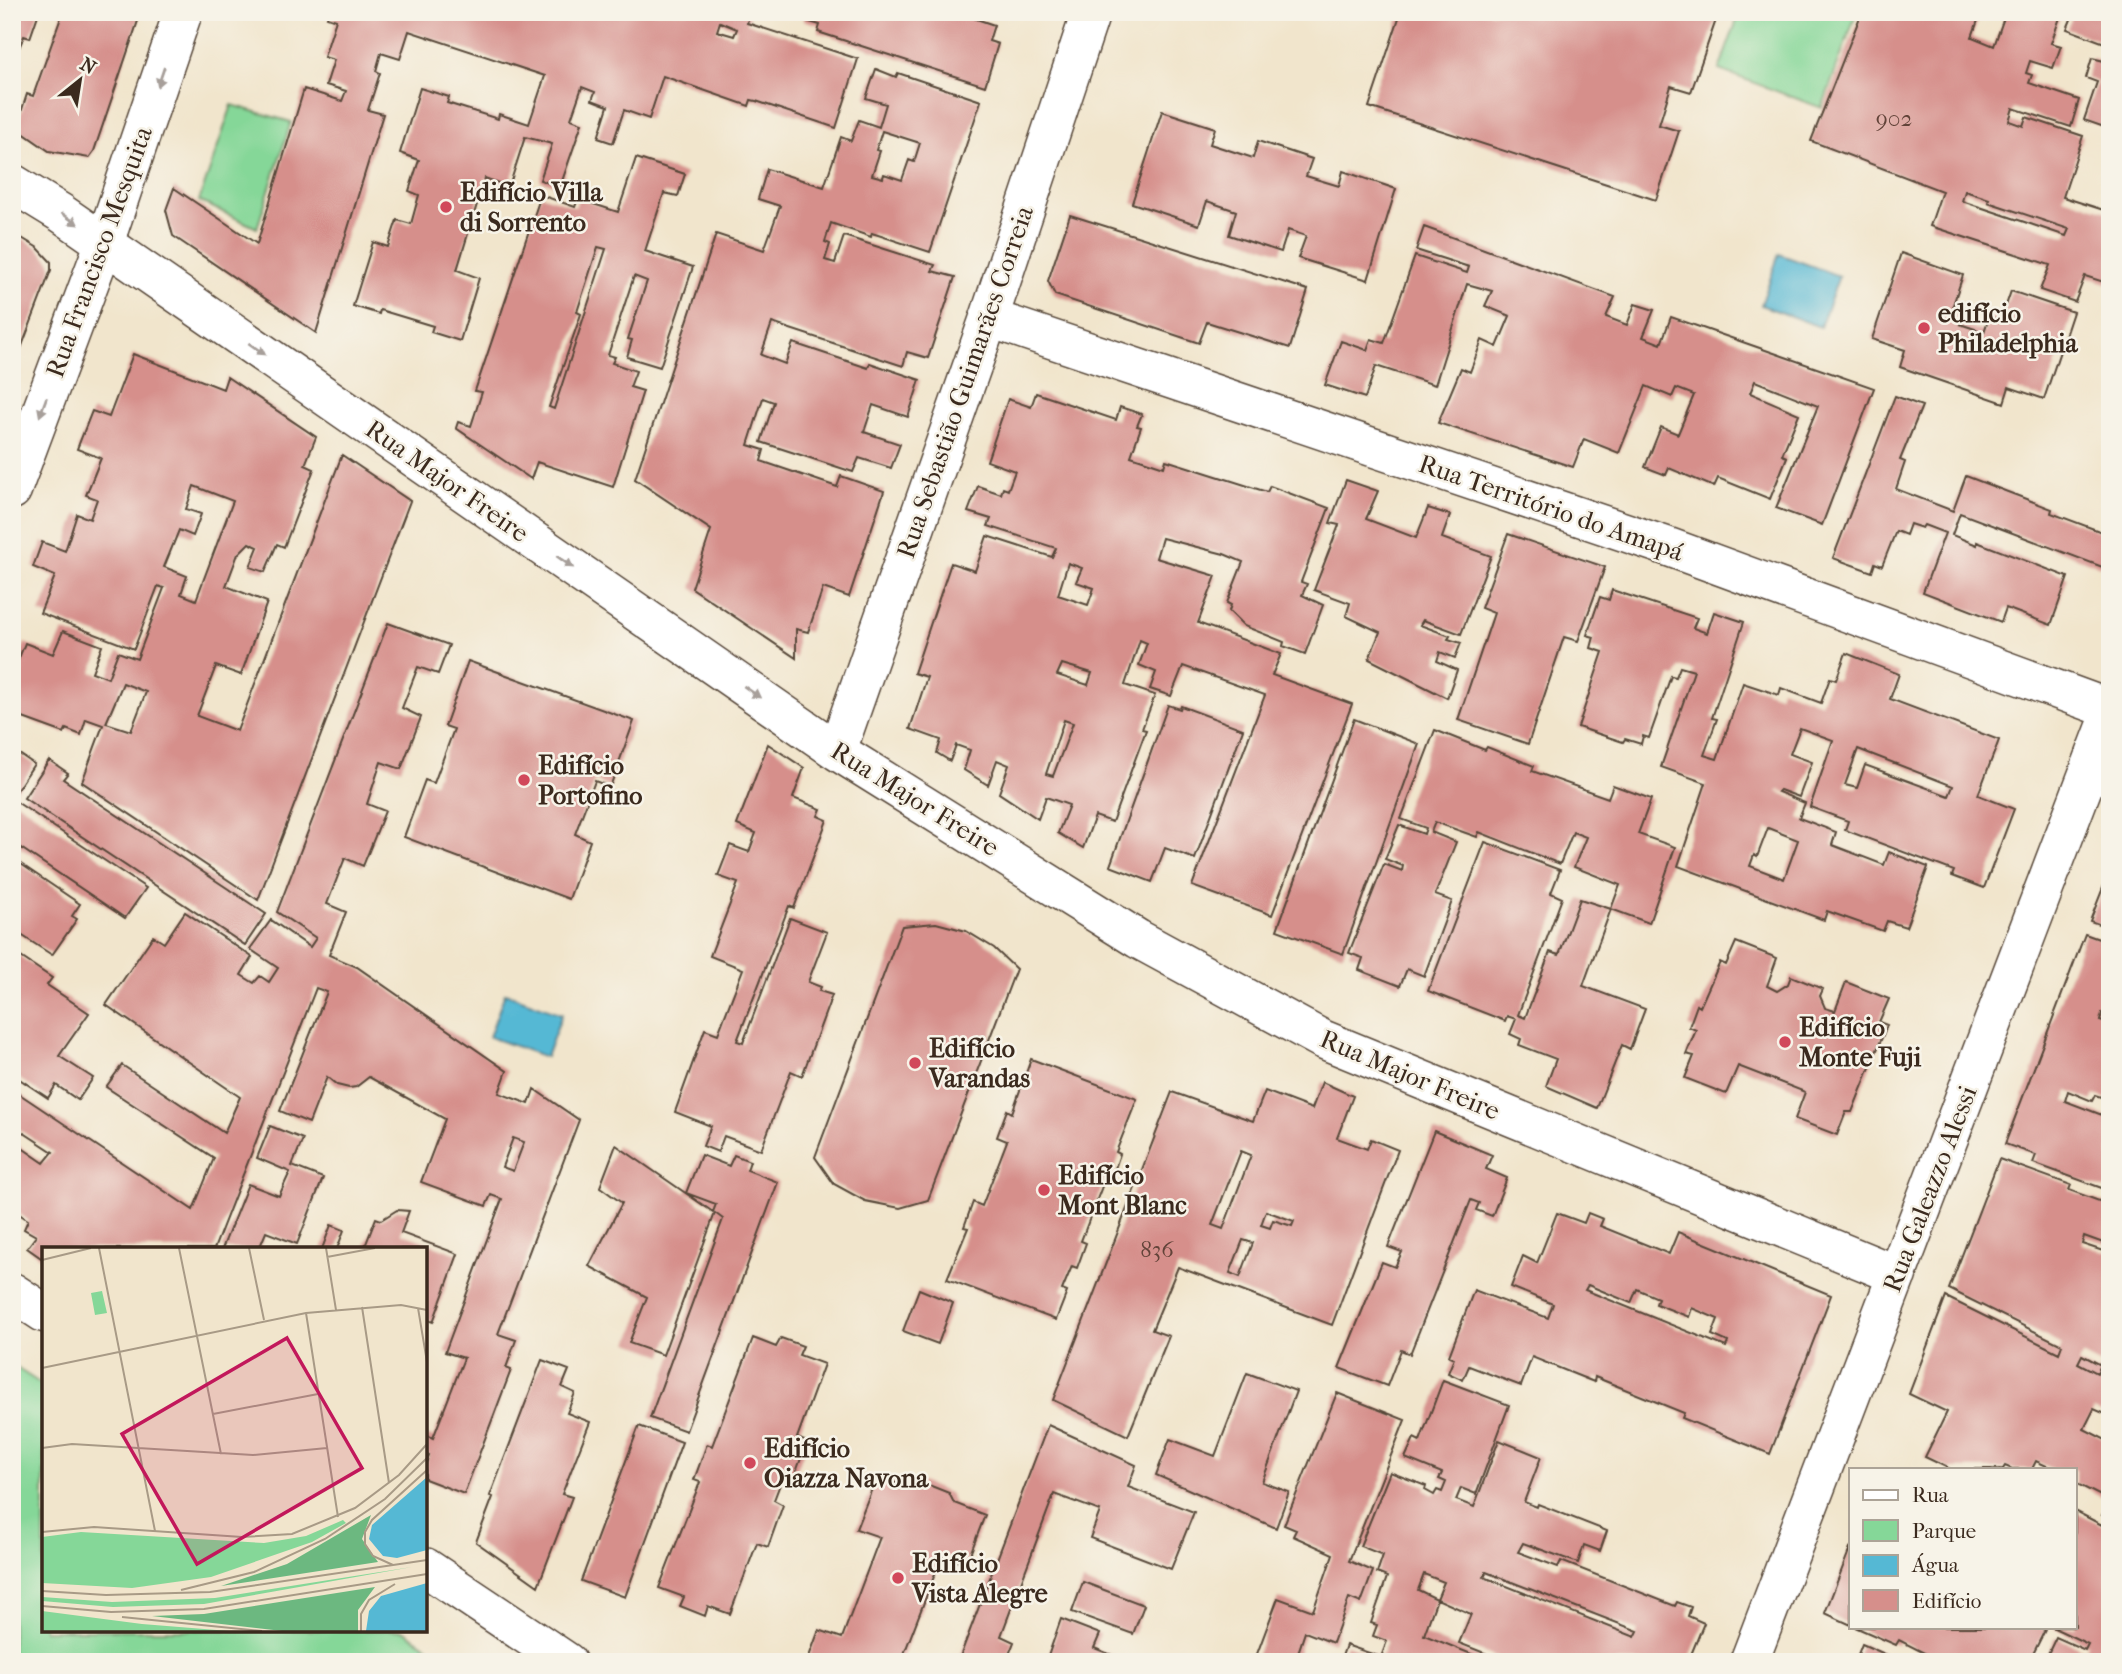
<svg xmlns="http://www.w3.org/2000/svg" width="2122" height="1674" font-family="'IM FELL French Canon',serif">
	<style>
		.green { fill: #85d798; stroke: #60805b; stroke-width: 2 }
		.water { fill: #55b8d4; stroke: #487179; stroke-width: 2 }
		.building { fill: #d68f8b; fill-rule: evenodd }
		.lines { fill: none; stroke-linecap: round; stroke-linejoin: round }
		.minor-casing { stroke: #564638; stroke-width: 41 }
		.minor { stroke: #fff; stroke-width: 38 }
		.oneway { fill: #a79f9a }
		.poi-dot { fill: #d1495b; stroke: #f7f3e8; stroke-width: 2.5 }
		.labels { text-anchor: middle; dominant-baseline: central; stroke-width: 5; stroke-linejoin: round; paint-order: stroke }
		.number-label { font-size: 23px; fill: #624339 }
		.poi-label { font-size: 26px; font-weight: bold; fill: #3b2a1e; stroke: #f7f3e8; text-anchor: start }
		.street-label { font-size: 26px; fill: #3b2a1e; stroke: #f7f3e8 }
		.inset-road { fill: none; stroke: #a89a86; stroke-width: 2 }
		.view { fill: #c2185b; fill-opacity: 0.15; stroke: #c2185b; stroke-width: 3.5 }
		.inset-edge { fill: none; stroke: #3b2a1e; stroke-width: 3.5 }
	</style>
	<rect width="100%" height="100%" fill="#f7f3e8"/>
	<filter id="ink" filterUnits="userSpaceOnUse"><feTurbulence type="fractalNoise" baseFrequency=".0143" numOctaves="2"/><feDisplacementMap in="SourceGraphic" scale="14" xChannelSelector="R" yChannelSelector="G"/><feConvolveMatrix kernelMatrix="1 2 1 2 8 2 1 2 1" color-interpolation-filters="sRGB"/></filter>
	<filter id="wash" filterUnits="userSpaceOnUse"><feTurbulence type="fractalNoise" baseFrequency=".00686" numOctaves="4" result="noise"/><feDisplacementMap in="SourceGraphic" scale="28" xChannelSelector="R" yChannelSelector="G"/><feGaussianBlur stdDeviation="1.57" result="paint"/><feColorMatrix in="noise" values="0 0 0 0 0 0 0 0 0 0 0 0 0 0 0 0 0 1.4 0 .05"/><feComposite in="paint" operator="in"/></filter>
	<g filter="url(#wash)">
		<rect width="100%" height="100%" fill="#f1e5cc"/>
		<path class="green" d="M1740 12H1857L1822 108 1719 70Z
			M232 105 291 122 257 228 199 201Z
			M12 1365 44 1386V1630H403L450 1662H12Z"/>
		<path class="water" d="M1779 254 1839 276 1820 327 1761 305Z
			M505 993 562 1014 546 1057 489 1037Z"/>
		<g id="blocks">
			<path class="building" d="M12 12H39L30 38 24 36 19 48 12 45Z
				M63 12H141L94 151 89 158 49 151 16 128 27 94 33 96Z
				M329 12H404L413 17 414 12H747L750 13 747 23 858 59 836 128 756 101 751 100 749 106 663 76 649 119 624 110 613 143 598 138 608 106 592 100 595 92 582 87 571 119 582 123 560 187 540 180 552 144 525 137 509 187 485 178 457 270 479 278 460 341 431 332 433 326 380 310 379 314 353 306 373 242 388 247 397 220 411 224 419 195 409 191 419 160 400 153 420 88 449 97 447 103 498 119 499 114 529 124 545 76 409 31 400 59 381 53 376 71 380 73 368 110 383 114 316 333 173 236 166 210 174 188 257 244 304 89 342 101 346 91 326 85 334 60 324 57 336 20 327 17ZM720 22 737 29 734 36 717 31Z
				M806 12H956L994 25 989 41 998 44 985 86 818 32 820 25 803 20Z
				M1401 12H1703L1717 17 1691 92 1671 86 1659 125 1679 131 1656 200 1369 107Z
				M1862 12H1981L1972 37 1994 46 2006 12H2062L2051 43 2061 46 2053 68 2030 61 2026 73 2032 75 2029 83 2079 100 2071 127 2013 108 2009 121 2023 126 2026 117 2083 136 2063 197 2110 212V284L2085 276 2075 302 2040 290 2050 265 1930 226 1942 191 1811 141ZM1965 191 1989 199 1988 202 2069 229 2066 236 1962 201Z
				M2074 12H2110V45L2067 29Z
				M2110 46V129L2084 120 2097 82 2086 78 2092 58 2104 61Z
				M876 69 896 77 898 73 981 101 930 252 872 233 871 237 831 223 825 242 830 244 825 260 835 263 844 236 935 265 932 271 955 277 928 358 907 352 903 366 772 323 761 355 785 364 793 343 868 368 870 363 920 380 908 417 873 405 864 432 900 444 891 468 859 458 853 472 761 442 774 402 763 398 748 445 764 450 761 461 837 487 841 476 884 491 849 597 823 588 808 632 796 629V658L692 588 711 530 635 479 716 234 764 250 780 206 758 199 767 169 824 187 841 137 851 141 859 120 879 127 886 104 866 98ZM882 131 920 143 914 162 909 160 902 180 884 174 883 178 872 175 880 151 876 150Z
				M1162 111 1215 128 1210 144 1253 158 1258 141 1312 159 1306 176 1339 186 1343 171 1396 189 1368 280 1298 258 1306 236 1288 230 1281 252 1229 235 1236 211 1207 201 1199 225 1132 203Z
				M636 158 685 174 678 196 664 193 645 251 693 267 660 367 627 357 632 340 628 339 647 281 634 276 608 355 615 357 612 363 636 371 630 387 643 391 613 487 537 462 531 479 456 428 458 422 471 426 482 392 475 391 541 195 575 207 578 199 618 212ZM598 247 606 249 554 409 549 407 581 314 577 312Z
				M1070 215 1308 290 1290 348 1207 322 1199 343 1055 295 1048 281Z
				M1424 227 1615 297 1606 317 1627 325 1635 304 1654 310 1643 337 1661 344 1671 317 1874 388 1822 525 1776 508 1818 406 1755 381 1750 393 1799 414 1782 455 1787 457 1770 499 1718 478 1714 487 1669 468 1666 475 1645 467 1661 427 1678 434 1694 395 1676 388 1672 397 1646 386 1619 453 1584 439 1573 467 1438 423 1461 368 1470 372 1482 340 1497 347 1510 316 1485 306 1492 291 1467 284 1435 385 1376 366 1365 398 1325 385 1341 341 1367 350 1371 339 1384 343 1415 256 1467 273 1469 267 1416 250Z
				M12 232 38 248 51 262V270L20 351 12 346Z
				M1901 253 1963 275 1953 305 1965 309 1960 324 1984 332 1989 317 2001 320 2011 291 2073 312 2044 399 2009 387 2004 403 1900 367 1905 350 1872 339Z
				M133 354 223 389 227 377 316 437 305 465 314 469 284 547 277 544 265 572 250 567 258 547 249 543 238 554 226 586 267 602 241 675 216 666 197 716 237 731 342 455 410 501 258 900 82 782 103 725 86 719 81 735 66 729 64 733 12 714V675L25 643 53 654 63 631 102 646 92 672 108 678 118 652 137 659 164 588 158 586 134 649 40 613 55 576 33 567 42 542 65 551 77 514 90 519 97 499 86 495 101 458 77 449 92 411 109 417ZM194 486 233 501 196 600 181 594 187 576 164 567 179 530 193 536 201 514 186 509ZM123 683 146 692 131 731 106 723Z
				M1036 393 1116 420 1120 407 1142 414 1137 426 1141 427 1131 456 1164 467 1166 460 1267 492 1270 486 1329 508 1301 582 1307 584 1302 595 1323 605 1305 654 1283 646 1284 642 1244 626 1229 611 1231 605 1227 603 1243 562 1224 554 1162 538 1156 558 1216 576 1198 623 1281 654 1272 675 1352 704 1272 915 1192 886 1265 695 1183 666 1171 696 1150 689 1156 672 1139 665 1147 643 1140 640 1125 685 1155 695 1142 729 1146 730 1112 822 1095 816 1083 848 1058 833 1069 805 1046 797 1038 819 999 793 1009 765 997 760 988 785 964 770 970 750 956 745 950 761 937 753 941 740 910 729 927 677 914 673 951 563 975 571 987 536 1052 557 1056 548 988 526 991 519 968 512 978 486 1001 494 1003 488 1008 490 1015 471 987 461 1008 399 1031 407ZM1068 563 1082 568 1076 582 1094 588 1088 605 1058 595ZM1062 664 1092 673 1088 685 1057 675ZM1064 720 1073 723 1053 776 1046 774Z
				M1895 396 1922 406 1900 460 1905 462 1896 489 1953 511 1966 476 2052 509 2051 513 2110 535V555L2105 568 1960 513 1952 535 1977 545V542L2068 577 2051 625 2006 608 2001 622 1923 592 1945 533 1924 525 1922 528 1910 524 1906 535 1896 531 1882 566 1875 563 1872 572 1833 558Z
				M1346 480 1378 491 1366 519 1416 538 1428 508 1450 515 1442 538 1491 556 1461 634 1423 620 1420 625 1450 636 1448 639 1461 643 1455 658 1440 652 1437 661 1457 670 1447 698 1369 659 1380 632 1346 616 1350 603 1314 590 1339 525 1330 523Z
				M1508 534 1605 567 1578 641 1564 637 1528 744 1458 720 1494 613 1481 608Z
				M1612 590 1697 618 1693 628 1707 633 1714 612 1744 622 1712 718 1717 719 1704 755 1717 759 1743 683 1779 695 1781 688 1821 703 1830 678 1836 680 1846 653 1899 674 1890 699 1999 740 1978 795 2014 809 1984 888 1952 876 1954 871 1845 830 1848 821 1810 807 1833 740 1800 728 1790 754 1812 762 1799 797 1780 790 1778 792 1805 803 1799 818 1836 832 1832 845 1884 865 1889 852 1928 867 1906 927 1887 921 1883 931 1827 911 1824 920 1678 866 1706 783 1661 767 1694 671 1680 667 1676 677 1671 676 1649 738 1643 736 1641 744 1625 739 1623 742 1578 727 1603 652 1591 648 1594 637 1587 635 1600 597 1609 600ZM1858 749 1953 786 1949 796 1865 765 1857 788 1845 785ZM1768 828 1798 840 1784 879 1750 866 1754 855 1757 857Z
				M388 623 449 645 438 674 418 667 402 708 421 717 401 769 381 762 367 804 385 811 363 866 345 858 327 904 346 912 329 955 357 967 507 1071 499 1093 529 1104 534 1089 579 1120 498 1334 516 1340 506 1368 511 1370 464 1494 425 1479V1466L429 1455 425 1453V1441L427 1435 433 1438 464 1358 445 1352 502 1199 491 1195 486 1206 421 1182 445 1119 369 1077 356 1087 349 1088 337 1085 327 1077 309 1123 280 1111 327 992 316 988 214 1249H44V1260L27 1248 36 1236 24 1229 28 1220 12 1209V1141L44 1163 53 1152 12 1125V1089L193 1210 214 1158 106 1087 122 1065 224 1133 240 1097 106 1005 153 936 164 943 185 912 252 957 241 975 254 983 260 976 269 982 278 968 250 949 271 920 310 947 316 938 277 912ZM513 1138 524 1142 513 1171 502 1167Z
				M468 661 634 721 610 787 595 781 575 834 590 841 569 899 404 837 425 780 434 783 454 729 445 726Z
				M1168 705 1180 709 1181 706 1243 729 1195 859 1165 848 1152 882 1110 866Z
				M1354 719 1419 744 1343 954 1277 930Z
				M1435 730 1485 750 1487 747 1534 766 1532 771 1608 798 1613 785 1651 799 1638 834 1675 847 1649 923 1611 909 1620 885 1574 867 1586 837 1573 832 1560 864 1479 832 1477 837 1435 822 1431 832 1456 842 1435 895 1452 901 1424 976 1407 969 1400 986 1359 970 1363 958 1349 953 1384 864 1402 871 1403 866 1385 859 1399 825 1424 834 1426 828 1401 819Z
				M768 744 804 768 793 798 821 809 818 816 827 820 794 908 789 906 737 1041 743 1043 790 918 827 932 808 982 821 987 819 991 832 995 802 1076 791 1071 761 1150 724 1136 718 1152 703 1146 711 1126 675 1112 705 1029 718 1034 743 969 710 956 738 883 718 876 730 845 749 852 756 833 737 825Z
				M12 749 34 764 15 793 12 791Z
				M49 760 68 773 63 779 266 914 245 945 24 798Z
				M12 799 146 888 125 918 12 842Z
				M1485 842 1560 870 1551 893 1562 898 1518 1015 1525 1018 1550 952 1559 955 1580 899 1611 909 1583 986 1645 1009 1630 1049 1622 1045 1597 1108 1546 1086 1556 1059 1519 1045 1521 1039 1510 1034 1516 1019 1507 1016 1505 1021 1428 991Z
				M12 858 80 904 72 916 77 919 52 955 12 929Z
				M2110 870V928L2090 921Z
				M936 923 966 931 994 948 1016 969 928 1200 900 1208 865 1201 834 1184 815 1157 902 926Z
				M2085 934 2110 943V1016L2102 1013 2100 1021 2110 1024V1100L2095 1095 2092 1101 2068 1091 2065 1101 2110 1118V1191L2033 1163 2036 1155 2005 1144Z
				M1736 942 1777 958 1767 986 1777 991 1788 984 1791 976 1823 989 1820 996 1825 1008 1835 1011 1846 982 1889 999 1879 1022 1887 1025 1852 1112H1846L1837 1135 1795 1119 1805 1092 1738 1066 1726 1094 1685 1078 1694 1056 1686 1054 1696 1030 1689 1027 1697 1005 1700 1007 1720 962 1726 965Z
				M12 951 52 978 47 985 89 1013 59 1056 93 1078 78 1100 56 1085 48 1098 12 1074Z
				M1031 1059 1137 1099 1116 1152 1120 1154 1112 1177 1106 1176 1081 1241 1086 1243 1077 1268 1072 1266 1062 1290 1067 1292 1056 1320 947 1279 968 1228 964 1227 973 1202 982 1206 1007 1141 997 1137 1007 1110 1012 1113Z
				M1322 1082 1353 1096 1337 1138 1367 1149 1371 1139 1398 1150 1332 1325 1178 1267 1152 1330 1169 1336 1128 1436 1053 1400 1172 1092 1253 1121 1265 1091 1312 1109ZM1241 1151 1251 1155 1223 1229 1212 1225ZM1266 1211 1294 1221 1292 1226 1273 1220 1270 1228 1261 1225ZM1243 1240 1253 1243 1240 1277 1230 1273Z
				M270 1126 303 1139 292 1166 323 1178 297 1244 266 1232 259 1249H222L248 1184 279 1196 290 1172 257 1158Z
				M1434 1131 1492 1155 1486 1169 1507 1178 1492 1216 1476 1210 1479 1203 1471 1200 1410 1354 1401 1350 1387 1386 1339 1368 1382 1262 1395 1267 1402 1252 1388 1247Z
				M616 1145 713 1212 716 1204 686 1193 701 1155 729 1166 734 1155 750 1161 747 1170 778 1182 686 1431 650 1418 723 1219 715 1213 663 1355 629 1343 647 1297 589 1266 622 1203 600 1187Z
				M1999 1159 2071 1185 2069 1190 2110 1205V1416L2094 1409 2084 1429 2110 1442V1652L2108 1651 2104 1662H2044L2056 1637 2085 1650 2088 1644 2052 1627H2075V1511L2102 1525 2106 1516 2102 1515 2109 1500 2075 1483V1469H2053L2036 1461 2032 1469H2012L2005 1466 2003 1469H1950L1925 1457 1947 1412 1909 1394 1946 1297 2059 1353 2062 1345 1949 1289ZM2084 1236 2109 1245 2106 1252 2082 1244ZM2082 1355 2101 1365 2097 1373 2078 1363Z
				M397 1210 409 1211 401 1233 458 1254 433 1322 425 1319V1249H364L376 1218 381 1220Z
				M1557 1213 1584 1223 1588 1213 1603 1219 1600 1226 1669 1254 1678 1232 1831 1295 1770 1454 1682 1418 1684 1413 1595 1377 1594 1382 1532 1357 1521 1386 1469 1366 1463 1380 1448 1373 1454 1358 1449 1356 1474 1290 1548 1318 1553 1304 1511 1287 1523 1256 1537 1263ZM1588 1285 1631 1303 1637 1289 1658 1298 1656 1304 1689 1317 1692 1308 1718 1319 1712 1335 1728 1342 1726 1347 1585 1290Z
				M331 1225 344 1230 337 1249H322Z
				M919 1289 953 1303 938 1344 903 1331Z
				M753 1338 776 1347 781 1338 803 1346 799 1355 824 1364 797 1438 807 1442 792 1483 782 1479 774 1500 783 1505 768 1547 757 1543 730 1614 708 1606 705 1616 680 1606 684 1597 659 1588 700 1482 694 1480 707 1444 712 1446Z
				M542 1360 569 1370 562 1387 575 1393 567 1413 590 1422 562 1494 572 1497 538 1586 476 1542 493 1497 490 1496Z
				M1247 1373 1296 1391 1262 1482 1289 1492 1276 1528 1156 1475 1170 1439 1215 1456Z
				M1443 1380 1509 1405 1476 1494 1461 1488 1456 1500 1474 1507 1499 1440 1541 1457 1524 1502 1537 1507 1538 1504 1607 1531 1600 1551 1584 1545 1578 1563 1523 1543 1518 1552 1558 1567 1561 1561 1675 1606 1677 1602 1691 1607 1688 1616 1704 1623 1688 1662H1507L1459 1643 1471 1614 1437 1599 1444 1582 1424 1574 1418 1590 1437 1599 1424 1635 1491 1662H1340L1346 1645 1381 1657 1387 1641 1373 1636 1377 1625 1371 1623 1387 1577 1377 1573 1383 1555 1360 1546 1390 1472 1426 1486 1425 1490 1434 1495 1437 1490 1442 1492 1446 1482 1439 1479 1442 1473 1405 1458 1414 1438 1420 1441ZM1486 1572 1638 1631 1635 1637 1484 1577Z
				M1337 1393 1405 1420 1349 1561 1373 1571 1361 1603 1349 1598 1333 1643 1305 1632 1298 1653 1322 1662H1254L1278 1598 1313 1611 1333 1554 1293 1536 1296 1530 1284 1525Z
				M1048 1425 1136 1465 1128 1487 1194 1512 1171 1569 1090 1538 1100 1511 1054 1494 1001 1636 1014 1642 1006 1662H958Z
				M639 1426 682 1442 625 1597 581 1581Z
				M877 1476 906 1487 916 1480 949 1493 954 1503 985 1515 966 1565 942 1556 902 1659 909 1662H807L819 1630 842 1638 854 1606 880 1537 856 1529Z
				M1851 1546V1625L1825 1613Z
				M1083 1582 1144 1605 1133 1634 1072 1612Z
				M1061 1619 1100 1634 1094 1648 1122 1659 1121 1662H1046Z
				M1855 1627H2038L2045 1630 2029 1662H1942L1899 1640 1896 1645Z
				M1862 1644 1903 1662H1855Z"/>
		</g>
	</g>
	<g filter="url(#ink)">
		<use href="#blocks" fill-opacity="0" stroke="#564638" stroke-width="2"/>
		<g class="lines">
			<defs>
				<path id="minor" d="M12 183 61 213 837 751 1138 939 1322 1039 1897 1275
					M989 318 1666 546 2110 709
					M12 490 104 244 183 12
					M837 751 989 318 1091 12
					M12 1292 44 1313
					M425 1567 567 1662
					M1749 1662 2110 716"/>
			</defs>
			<use href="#minor" class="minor-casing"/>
			<use href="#minor" class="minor"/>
		</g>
		<defs><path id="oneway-solid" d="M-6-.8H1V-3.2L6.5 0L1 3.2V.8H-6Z" transform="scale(1.75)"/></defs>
		<g class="oneway">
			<use href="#oneway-solid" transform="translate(161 77) rotate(109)"/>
			<use href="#oneway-solid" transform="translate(70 219) rotate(35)"/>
			<use href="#oneway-solid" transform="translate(257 349) rotate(35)"/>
			<use href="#oneway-solid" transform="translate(43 407) rotate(110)"/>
			<use href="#oneway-solid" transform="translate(565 562) rotate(35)"/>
			<use href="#oneway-solid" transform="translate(752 692) rotate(35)"/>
		</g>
	</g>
	<g class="poi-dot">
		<circle cx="446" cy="207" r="7"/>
		<circle cx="1924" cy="328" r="7"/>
		<circle cx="524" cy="780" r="7"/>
		<circle cx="1785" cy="1042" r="7"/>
		<circle cx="915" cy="1063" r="7"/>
		<circle cx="1044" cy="1190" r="7"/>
		<circle cx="750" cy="1463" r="7"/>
		<circle cx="898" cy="1578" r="7"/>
	</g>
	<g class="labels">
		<g class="number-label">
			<text x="1894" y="118">902</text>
			<text x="1157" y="1249">836</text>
		</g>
		<g class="poi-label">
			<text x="460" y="192">Edifício Villa<tspan x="460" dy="30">di Sorrento</tspan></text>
			<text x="1938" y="313">edifício<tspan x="1938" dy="30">Philadelphia</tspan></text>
			<text x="538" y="765">Edifício<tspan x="538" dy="30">Portofino</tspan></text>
			<text x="1799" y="1027">Edifício<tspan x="1799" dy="30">Monte Fuji</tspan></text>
			<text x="929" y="1048">Edifício<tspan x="929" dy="30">Varandas</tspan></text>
			<text x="1058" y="1175">Edifício<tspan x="1058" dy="30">Mont Blanc</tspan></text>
			<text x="764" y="1448">Edifício<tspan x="764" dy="30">Oiazza Navona</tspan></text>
			<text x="912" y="1563">Edifício<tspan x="912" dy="30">Vista Alegre</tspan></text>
		</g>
		<g class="street-label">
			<text transform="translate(99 252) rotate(-70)">Rua Francisco Mesquita</text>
			<text transform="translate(965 382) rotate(-71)">Rua Sebastião Guimarães Correia</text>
			<text transform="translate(447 481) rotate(35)">Rua Major Freire</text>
			<text transform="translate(1551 508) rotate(19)">Rua Território do Amapá</text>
			<text transform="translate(915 799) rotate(32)">Rua Major Freire</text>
			<text transform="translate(1410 1075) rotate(23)">Rua Major Freire</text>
			<text transform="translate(1930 1189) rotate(-69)">Rua Galeazzo Alessi</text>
		</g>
	</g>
	<g transform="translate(42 1247)">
		<rect width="385" height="385" fill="#f1e5cc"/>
		<path d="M60 44 65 66 53 68 49 46ZM301 273 304 276 270 295 169 330 90 341 0 336V290L39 285 222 296 264 289ZM370 320 162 357 71 360 0 354V350L70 355 173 351ZM0 364 100 377 187 384H0Z" fill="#85d798"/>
		<path d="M329 268 320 292 336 315 179 339 245 317ZM333 340 316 363V384H240L110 369 162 367Z" fill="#6cb880"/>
		<path d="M385 230V303L355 311 341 309 327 292 330 278ZM385 336V384H324L327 364 339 349Z" fill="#55b8d4"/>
		<path class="inset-road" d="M57 1 113 284M137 1 179 207M207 1 222 73M284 1 294 63M285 10 333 1M0 13 49 1M320 60 347 236M376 61 385 115M264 66 296 270M0 121 264 66 359 58 385 63M171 167 276 147M0 201 30 197 211 208 285 201M0 285 52 280 200 290 250 287 313 261 357 228 385 197M351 318 331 309 323 297V285L330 273 385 223M139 343 212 325 283 292 343 252 385 211M0 344 64 348 168 345 385 313M0 359 69 365 162 362 385 327M80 370 220 384M319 384V367L327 353 353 337"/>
		<path class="view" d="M245 91 320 221 155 317 80 187Z"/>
		<rect width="385" height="385" class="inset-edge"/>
	</g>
	<rect width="2122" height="1674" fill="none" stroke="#f7f3e8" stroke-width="42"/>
	<rect x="1849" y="1468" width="228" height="161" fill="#f7f3e8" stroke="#aca397" stroke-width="2"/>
	<rect x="1863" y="1490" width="35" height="10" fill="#ffffff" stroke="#aca397" stroke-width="2"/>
	<text x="1912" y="1502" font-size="21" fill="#3b2a1e">Rua</text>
	<rect x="1863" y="1520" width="35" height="21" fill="#85d798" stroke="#aca397" stroke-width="2"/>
	<text x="1912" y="1538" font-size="21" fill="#3b2a1e">Parque</text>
	<rect x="1863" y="1555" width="35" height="21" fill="#55b8d4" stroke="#aca397" stroke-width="2"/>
	<text x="1912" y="1572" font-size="21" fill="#3b2a1e">Água</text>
	<rect x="1863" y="1590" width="35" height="21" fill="#d68f8b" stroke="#aca397" stroke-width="2"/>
	<text x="1912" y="1608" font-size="21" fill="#3b2a1e">Edifício</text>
	<g transform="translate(80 80) rotate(30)" stroke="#f7f3e8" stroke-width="5" paint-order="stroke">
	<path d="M0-5L12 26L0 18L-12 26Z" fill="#3b2a1e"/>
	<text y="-10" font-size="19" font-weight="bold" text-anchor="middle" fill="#3b2a1e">N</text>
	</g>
</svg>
